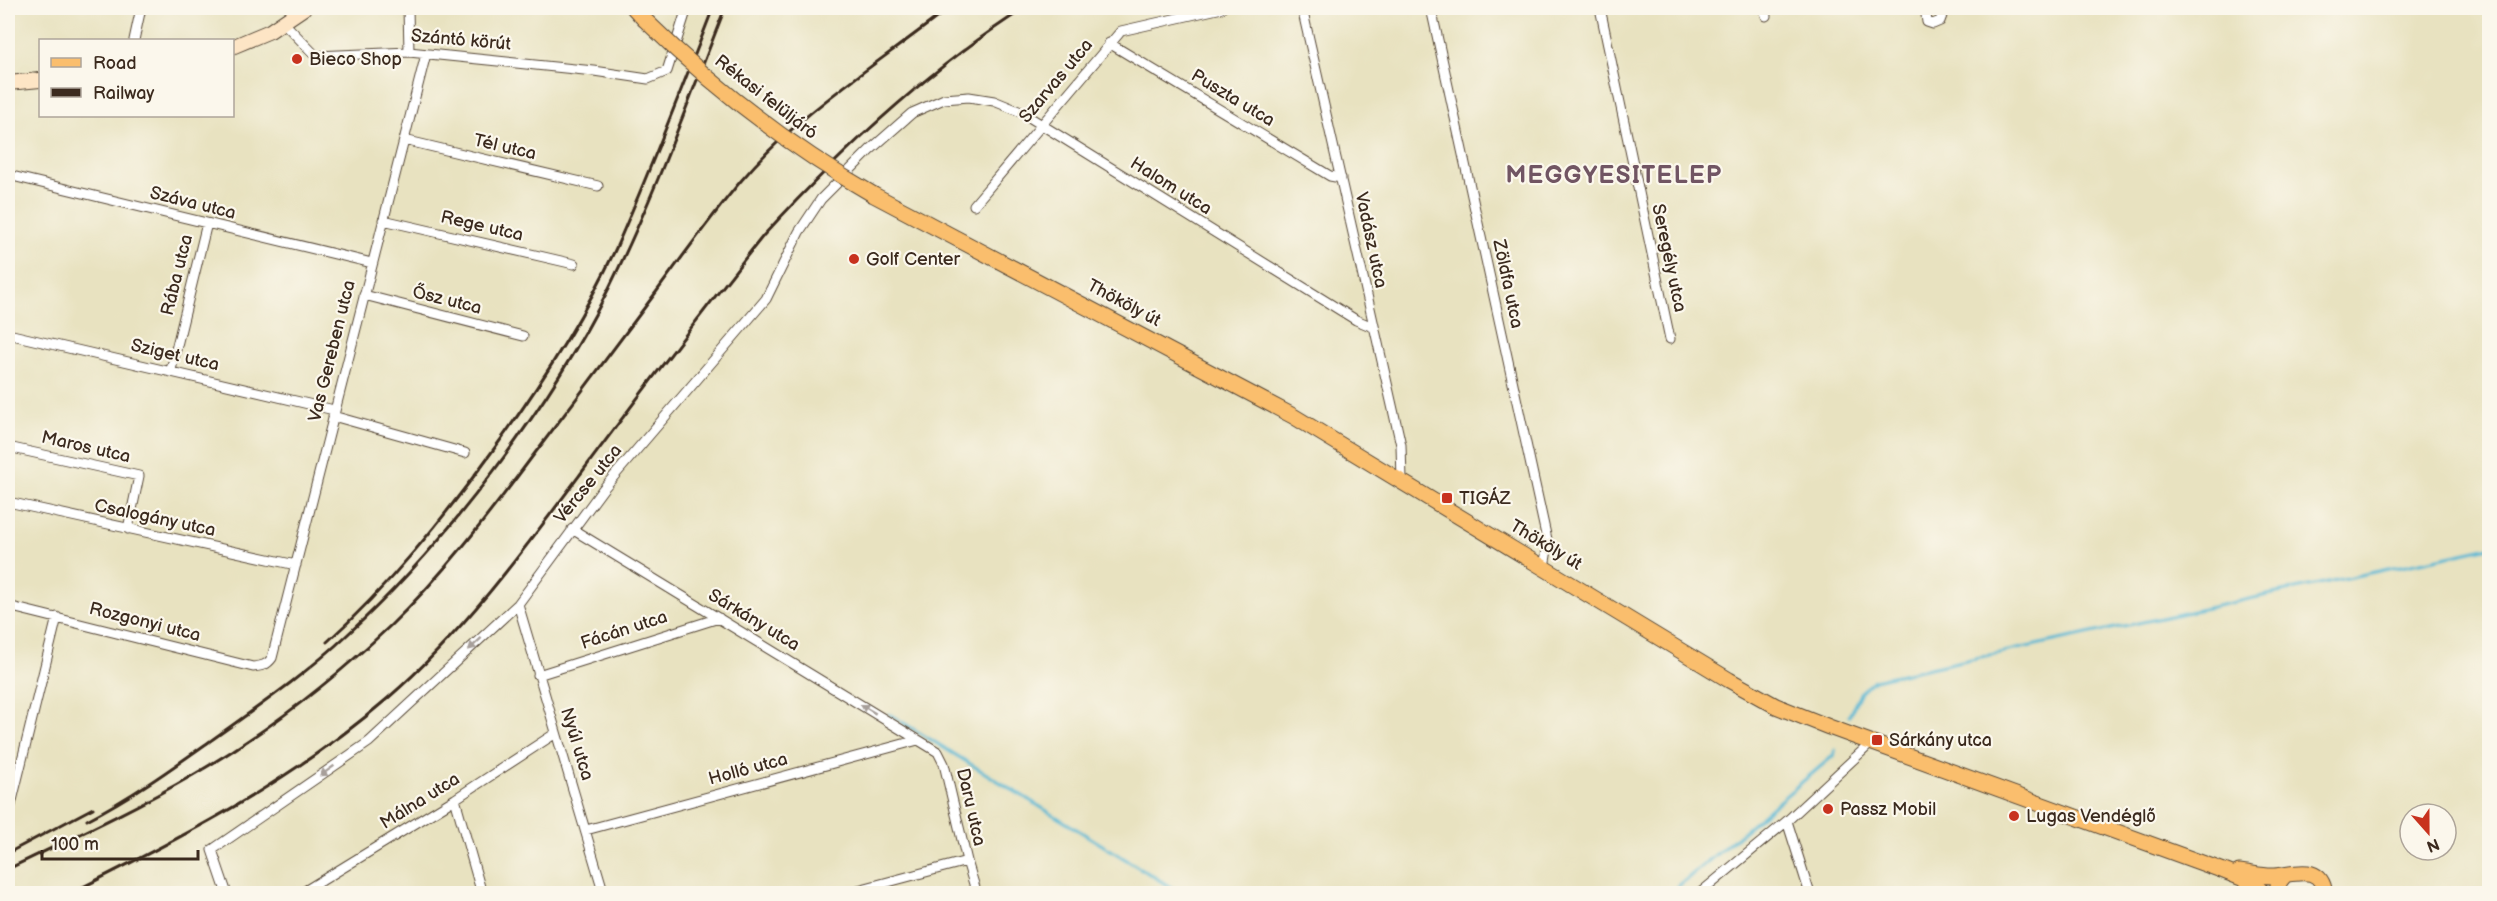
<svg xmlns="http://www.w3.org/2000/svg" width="2497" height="901" font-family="'Balsamiq Sans',sans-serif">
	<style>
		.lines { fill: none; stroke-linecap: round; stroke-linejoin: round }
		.stream { stroke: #55b7d4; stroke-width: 3 }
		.street-casing { stroke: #554636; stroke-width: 11 }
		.secondary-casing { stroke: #554636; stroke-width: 16 }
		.primary-casing { stroke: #554636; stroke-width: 17 }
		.street { stroke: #fff; stroke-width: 9 }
		.secondary { stroke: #fde5c5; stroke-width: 14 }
		.primary { stroke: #fabe6d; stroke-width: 15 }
		.rail { stroke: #3b2a1e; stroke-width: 3 }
		.primary-bridge-casing { stroke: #554636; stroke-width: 17; stroke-linecap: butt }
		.primary-bridge { stroke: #fabe6d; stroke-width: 15 }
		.oneway { fill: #a79f9a }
		.poi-dot { fill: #c8321e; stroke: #fbf7ec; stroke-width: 2 }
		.labels { text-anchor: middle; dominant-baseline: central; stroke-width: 4.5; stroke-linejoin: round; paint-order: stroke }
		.street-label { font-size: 18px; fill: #3b2a1e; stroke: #fbf7ec }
		.poi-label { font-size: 18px; fill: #3b2a1e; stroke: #fbf7ec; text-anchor: start }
		.district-label { font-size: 24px; font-weight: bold; letter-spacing: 1.5px; fill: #715563; stroke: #fbf7ec }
	</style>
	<rect width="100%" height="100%" fill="#fbf7ec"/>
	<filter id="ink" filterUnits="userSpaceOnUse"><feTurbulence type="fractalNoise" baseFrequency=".0167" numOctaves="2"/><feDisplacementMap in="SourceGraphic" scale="12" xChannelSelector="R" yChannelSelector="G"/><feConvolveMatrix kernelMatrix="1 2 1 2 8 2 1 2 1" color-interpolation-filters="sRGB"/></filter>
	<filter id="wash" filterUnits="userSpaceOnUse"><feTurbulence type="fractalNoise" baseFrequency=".008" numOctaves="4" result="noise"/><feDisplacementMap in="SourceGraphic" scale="24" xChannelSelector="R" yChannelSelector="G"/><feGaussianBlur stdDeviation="1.35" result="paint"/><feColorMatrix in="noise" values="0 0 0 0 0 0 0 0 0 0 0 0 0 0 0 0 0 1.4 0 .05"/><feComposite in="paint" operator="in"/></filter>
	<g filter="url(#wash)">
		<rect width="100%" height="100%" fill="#e8e2c0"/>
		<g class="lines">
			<path class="stream" d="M889 714 1182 894
				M1849 716 1860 693 1874 680 2490 547
				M1669 894 1833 756 1835 750"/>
		</g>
	</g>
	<g filter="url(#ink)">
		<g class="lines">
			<defs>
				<path id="street" d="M408 8 409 52
					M1302 8 1401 445 1402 480
					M1431 8 1548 544 1544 567
					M1600 8 1670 339
					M1764 8 1766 16
					M1925 8 1927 22 1933 24 1940 21 1943 13 1939 8
					M284 23 316 56 409 52 594 71 648 79 667 71 687 8
					M134 40 141 8
					M1109 43 1330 176 1341 178
					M404 140 598 186
					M8 175 372 263
					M974 205 1121 31 1222 8
					M383 220 574 264
					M364 295 523 336
					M8 334 334 410
					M171 370 207 223
					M333 416 465 453
					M8 447 139 476 128 529
					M8 502 296 565
					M572 529 938 752 944 764 967 861 977 894
					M518 604 604 894
					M8 606 253 667C262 666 267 665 272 658L426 54
					M538 675 719 618
					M455 799 482 894
					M8 817 57 617
					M1787 821 1810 894
					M586 830 918 740
					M227 894 212 850 369 742 518 604 603 489 766 299 799 232 821 199 870 150 912 113 944 99 969 97 994 101 1021 112 1356 320 1373 327
					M300 894 455 799 556 733
					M843 894 967 861
					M1699 894 1787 821 1871 743"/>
				<path id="secondary" d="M232 47 270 31 304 8
					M8 83 40 80"/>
				<path id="primary" d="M634 8 644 19
					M874 195 1293 416 1729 680 1776 706 1829 727 2224 871 2249 881 2265 894
					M2239 872C2250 873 2261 876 2272 876 2291 876 2321 861 2325 894
					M2275 894 2280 881 2285 875"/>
			</defs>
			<use href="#street" class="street-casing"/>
			<use href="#secondary" class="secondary-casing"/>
			<use href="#primary" class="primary-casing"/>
			<use href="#street" class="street"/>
			<use href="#secondary" class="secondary"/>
			<use href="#primary" class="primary"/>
			<path class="rail" d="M327 642C389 586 442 520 491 453 538 389 582 321 616 248 651 169 682 88 713 8
				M87 820C132 797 172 768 213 739 259 706 306 674 347 635 447 543 548 409 609 288 654 197 688 102 725 8
				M8 853 93 808
				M8 869C70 839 133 810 193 775 264 734 330 683 390 626 443 575 488 516 532 457 574 402 616 346 657 291 684 254 711 217 740 182 800 111 878 64 949 8
				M69 894C183 837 291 782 388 698 462 634 524 550 582 472 641 393 701 313 763 236 841 151 927 70 1025 8"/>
			<defs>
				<path id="primary-bridge" d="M644 19C713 87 790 147 874 195"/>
			</defs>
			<use href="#primary-bridge" class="primary-bridge-casing"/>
			<use href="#primary-bridge" class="primary-bridge"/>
		</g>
		<defs><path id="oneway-solid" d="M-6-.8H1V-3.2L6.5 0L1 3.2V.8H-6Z" transform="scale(1.5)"/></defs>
		<g class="oneway">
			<use href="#oneway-solid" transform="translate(475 644) rotate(137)"/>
			<use href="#oneway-solid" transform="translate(868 709) rotate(-149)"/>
			<use href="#oneway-solid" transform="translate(327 771) rotate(145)"/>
		</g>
	</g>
	<g class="poi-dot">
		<circle cx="297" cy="59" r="6"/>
		<circle cx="854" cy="259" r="6"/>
		<rect x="1441" y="492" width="12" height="12" rx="3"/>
		<rect x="1871" y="734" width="12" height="12" rx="3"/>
		<circle cx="1828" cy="809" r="6"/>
		<circle cx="2014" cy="816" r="6"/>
	</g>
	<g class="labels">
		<g class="street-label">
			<text transform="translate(461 40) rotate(5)">Szántó körút</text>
			<text transform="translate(1056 81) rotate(-50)">Szarvas utca</text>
			<text transform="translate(766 97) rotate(38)">Rékasi felüljáró</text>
			<text transform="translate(1233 98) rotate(31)">Puszta utca</text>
			<text transform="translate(505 147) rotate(13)">Tél utca</text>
			<text transform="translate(1171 186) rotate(32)">Halom utca</text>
			<text transform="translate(193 203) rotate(14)">Száva utca</text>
			<text transform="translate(482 226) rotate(13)">Rege utca</text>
			<text transform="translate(1371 240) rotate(78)">Vadász utca</text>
			<text transform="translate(1669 258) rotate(78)">Seregély utca</text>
			<text transform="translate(177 275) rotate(-76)">Rába utca</text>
			<text transform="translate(1508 284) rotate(78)">Zöldfa utca</text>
			<text transform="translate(447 300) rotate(14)">Ősz utca</text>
			<text transform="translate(1124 303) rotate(28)">Thököly út</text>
			<text transform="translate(332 351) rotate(-76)">Vas Gereben utca</text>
			<text transform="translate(175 355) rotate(13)">Sziget utca</text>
			<text transform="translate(86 447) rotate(13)">Maros utca</text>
			<text transform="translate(588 484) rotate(-51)">Vércse utca</text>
			<text transform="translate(155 518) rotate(12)">Csalogány utca</text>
			<text transform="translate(1546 545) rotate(31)">Thököly út</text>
			<text transform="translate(754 620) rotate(31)">Sárkány utca</text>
			<text transform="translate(145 622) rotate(14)">Rozgonyi utca</text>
			<text transform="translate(624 630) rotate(-18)">Fácán utca</text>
			<text transform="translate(577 744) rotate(73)">Nyúl utca</text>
			<text transform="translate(748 769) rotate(-15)">Holló utca</text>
			<text transform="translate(420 801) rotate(-32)">Málna utca</text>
			<text transform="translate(971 807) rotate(77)">Daru utca</text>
		</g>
		<g class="poi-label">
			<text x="309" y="59">Bieco Shop</text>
			<text x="866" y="259">Golf Center</text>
			<text x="1459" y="498">TIGÁZ</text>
			<text x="1889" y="740">Sárkány utca</text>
			<text x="1840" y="809">Passz Mobil</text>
			<text x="2026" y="816">Lugas Vendéglő</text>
		</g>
		<g class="district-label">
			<text x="1614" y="175">MEGGYESITELEP</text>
		</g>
	</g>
	<rect width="2497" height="901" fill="none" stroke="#fbf7ec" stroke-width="30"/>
	<rect x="39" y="39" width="195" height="78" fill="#fbf7ec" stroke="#aea59a" stroke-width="1.5"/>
	<rect x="51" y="58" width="30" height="9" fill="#fabe6d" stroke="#aea59a" stroke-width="1.5"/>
	<text x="93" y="69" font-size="18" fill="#3b2a1e">Road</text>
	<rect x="51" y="88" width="30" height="9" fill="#3b2a1e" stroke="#aea59a" stroke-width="1.5"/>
	<text x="93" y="99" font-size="18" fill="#3b2a1e">Railway</text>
	<g transform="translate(2428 832) rotate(159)"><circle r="28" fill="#fbf7ec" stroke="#aea59a" stroke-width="1.5"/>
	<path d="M0-4.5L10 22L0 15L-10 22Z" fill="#c8321e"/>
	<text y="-9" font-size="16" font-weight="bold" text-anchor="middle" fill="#3b2a1e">N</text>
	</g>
	<path d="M42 850v9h156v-9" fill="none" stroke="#3b2a1e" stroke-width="3"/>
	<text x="51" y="850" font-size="18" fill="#3b2a1e" stroke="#fbf7ec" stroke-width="4.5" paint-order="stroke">100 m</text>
</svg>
